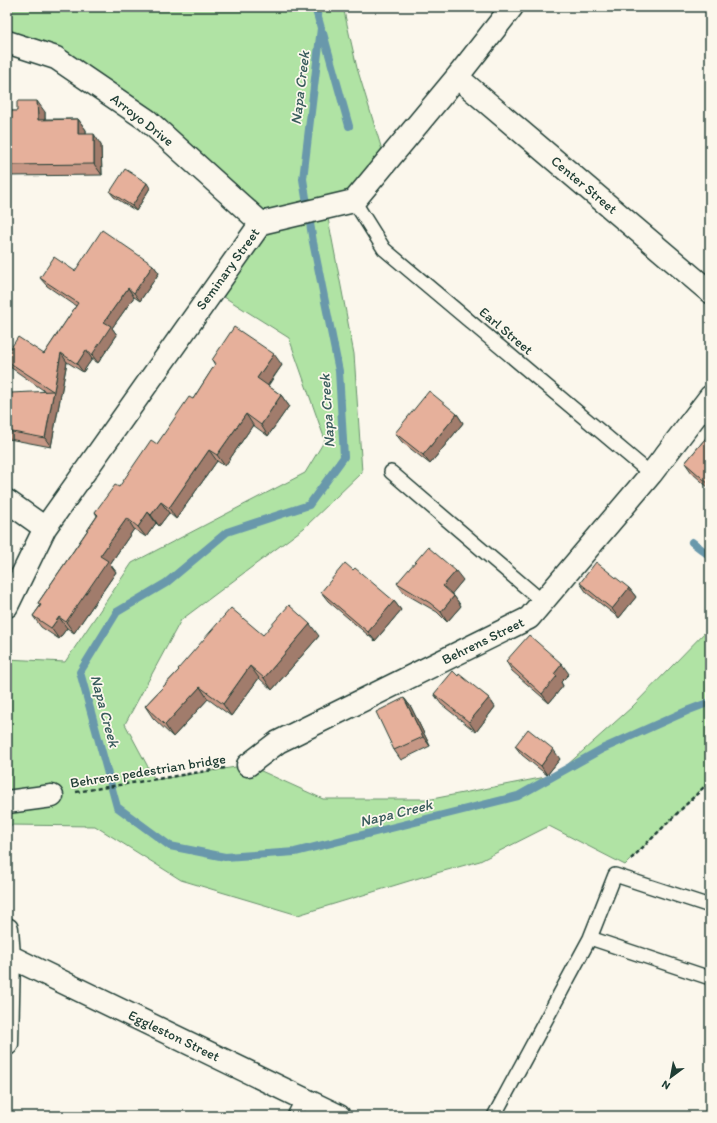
<svg xmlns="http://www.w3.org/2000/svg" width="717" height="1123" font-family="Itim,sans-serif">
	<style>
		.green { fill: #b0e3a4; stroke: #68906c }
		.lines { fill: none; stroke-linecap: round; stroke-linejoin: round }
		.stream { stroke: #6998ab; stroke-width: 8 }
		.service-casing { stroke: #1f3d34; stroke-width: 16 }
		.minor-casing { stroke: #1f3d34; stroke-width: 25 }
		.path { stroke: #1f3d34; stroke-width: 2.5; stroke-dasharray: 4 3; stroke-linecap: butt }
		.service { stroke: #fbf7ec; stroke-width: 13 }
		.minor { stroke: #fbf7ec; stroke-width: 22 }
		.wall { fill: #c69785; stroke: #1f3d34 }
		.shaded-wall { fill: #a17b6c; stroke: #1f3d34 }
		.building { fill: #e6b09b; stroke: #1f3d34 }
		.labels { text-anchor: middle; dominant-baseline: central; stroke-width: 3.5; stroke-linejoin: round; paint-order: stroke }
		.street-label { font-size: 14px; fill: #1f3d34; stroke: #fbf7ec }
		.water-label { font-size: 15px; font-style: italic; fill: #385b5c; stroke: #fbf7ec }
	</style>
	<rect width="100%" height="100%" fill="#fbf7ec"/>
	<filter id="ink" filterUnits="userSpaceOnUse"><feTurbulence type="fractalNoise" baseFrequency=".025" numOctaves="2"/><feDisplacementMap in="SourceGraphic" scale="8" xChannelSelector="R" yChannelSelector="G"/><feConvolveMatrix kernelMatrix="1 2 1 2 8 2 1 2 1" color-interpolation-filters="sRGB"/></filter>
	<g filter="url(#ink)">
		<path class="green" d="M7 7H346L344 11 357 68 386 163 326 208 354 354 362 472 304 528 181 620 125 724 155 780 248 765 323 799H432L556 775 632 707 710 627V781L625 865 549 826 480 861 422 877 298 915 181 880 95 826 7 825V659L65 662 132 563 305 473 325 440 289 338 213 290 261 223 147 120 7 42Z"/>
		<g class="lines">
			<path class="stream" d="M315 7 321 28 303 179 313 242 339 371 344 457 309 505 227 532 166 583 117 612 80 672 117 807 170 846 225 857 295 852 518 796 602 749 689 710 710 702
				M323 33 349 126
				M692 542 710 556"/>
			<defs>
				<path id="service" d="M354 201 384 249 651 474
					M391 472 543 602
					M590 938 710 978
					M294 1116 303 1098
					M494 1116 590 938 615 875 710 906"/>
				<path id="minor" d="M7 42 56 58 147 120 261 223
					M457 77 710 292
					M7 501 45 528
					M7 606 45 528 261 223 354 201 457 77 512 7
					M248 765 278 742 529 618 651 474 710 397
					M7 802 52 796
					M7 929 9 956 7 1044
					M9 956 339 1116"/>
			</defs>
			<use href="#service" class="service-casing"/>
			<use href="#minor" class="minor-casing"/>
			<path class="path" d="M76 792 225 768
				M631 859 710 781"/>
			<use href="#service" class="service"/>
			<use href="#minor" class="minor"/>
		</g>
		<path class="wall" d="M7 111 45 112V119H78L86 130V134L101 145 102 175 7 176Z
			M150 188 136 211 114 197 110 192Z
			M153 265 159 273 140 301 134 297 112 328 117 335 98 363 92 359 83 372 67 362 51 447 9 439 7 435V411L46 392 10 367 7 363V354H44L76 306 47 286 40 278 75 271Z
			M212 360 282 365 268 386 281 395 289 406 268 436 253 425 225 466 217 461 176 519 169 513 159 526 156 523 146 537 134 529 110 564 116 572 74 633 67 628 59 639 41 627 33 616 40 606 38 603 97 516 95 512 119 487 157 444 193 399 215 365Z
			M457 414 463 423 430 464 402 442 395 433Z
			M710 433V489L692 473 685 463Z
			M353 570 394 601 401 610 375 641 328 601 321 592Z
			M463 580 451 594 454 596 461 606 447 622 437 612 404 593 397 583Z
			M580 583 629 588 636 597 619 618 587 593Z
			M263 635 319 636 272 690 259 678 231 716 208 699 173 737 153 718 145 706 179 670 178 669Z
			M506 661 569 674 561 682 563 686 549 703 512 671Z
			M458 676 489 698 495 707 476 732 441 704 434 694Z
			M404 698 411 707 430 746 401 760 394 750Z
			M515 746 560 759 547 775 522 755Z"/>
		<path class="shaded-wall" d="M37 101 45 112V130L38 120Z
			M78 119 86 130V145L78 134Z
			M94 134 101 145 102 175 94 164Z
			M147 183 150 188 136 211 132 206Z
			M153 265 159 273 140 301 134 293Z
			M128 288 134 297 112 328 117 335 98 363 92 355 104 322Z
			M86 350 92 359 83 372 77 364Z
			M61 353 67 362 51 447 45 438Z
			M274 354 282 365 265 389 257 378Z
			M281 395 289 406 268 436 261 425Z
			M246 414 253 425 225 466 217 455Z
			M457 414 463 423 430 464 423 455Z
			M209 450 217 461 176 519 169 508Z
			M161 502 169 513 159 526 151 515Z
			M148 512 156 523 146 537 138 527Z
			M127 518 134 529 110 564 116 572 74 633 66 622 100 556Z
			M456 571 463 580 450 596 443 586Z
			M629 588 636 597 619 618 612 609Z
			M454 596 461 606 447 622 441 612Z
			M394 601 401 610 375 641 368 632Z
			M59 617 67 628 59 639 51 628Z
			M310 624 319 636 272 690 264 678Z
			M562 664 569 674 561 682 563 686 549 703 542 694 554 674Z
			M250 666 259 678 231 716 223 704Z
			M200 687 208 699 173 737 165 725Z
			M404 698 411 707 430 746 423 737Z
			M489 698 495 707 476 732 469 722Z
			M553 749 560 759 547 775 541 766Z"/>
		<path class="building" d="M17 101H37L38 120 78 119V134H94V164L7 165V111H17Z
			M125 169 147 183 132 206 110 192Z
			M102 230 153 265 134 293 128 288 104 322 111 326 92 355 86 350 77 364 61 353 45 438 7 431V411L11 393 53 391 7 361V354L18 337 44 354 78 303 40 278 54 257 75 271Z
			M234 327 274 354 257 378 281 395 261 425 246 414 217 455 209 450 169 508 161 502 151 515 148 512 138 527 127 518 100 556 108 561 66 622 59 617 51 628 33 616 41 605 38 603 98 515 95 512 115 485 119 487 151 440 157 444 189 397 193 399 216 363 212 360Z
			M429 391 457 414 423 455 395 433Z
			M710 433V485L685 463Z
			M428 547 456 571 443 586 454 596 441 612 430 603 397 583Z
			M596 562 629 588 612 609 580 583Z
			M345 563 353 570 355 568 394 601 368 632 321 592Z
			M289 605 310 624 264 678 250 666 223 704 200 687 165 725 145 706 179 670 178 669 231 608 263 635Z
			M529 635 562 664 554 674 557 676 542 694 506 661Z
			M453 671 458 676 459 674 489 698 469 722 434 694Z
			M404 698 423 737 394 750 376 712Z
			M528 729 553 749 541 766 515 746Z"/>
	</g>
	<g class="labels">
		<g class="street-label">
			<text transform="translate(142 120) rotate(38)">Arroyo Drive</text>
			<text transform="translate(584 185) rotate(40)">Center Street</text>
			<text transform="translate(228 269) rotate(-54)">Seminary Street</text>
			<text transform="translate(506 331) rotate(40)">Earl Street</text>
			<text transform="translate(483 641) rotate(-26)">Behrens Street</text>
			<text transform="translate(148 771) rotate(-9)">Behrens pedestrian bridge</text>
			<text transform="translate(174 1036) rotate(26)">Eggleston Street</text>
		</g>
		<g class="water-label">
			<text transform="translate(300 88) rotate(-83)">Napa Creek</text>
			<text transform="translate(327 411) rotate(-94)">Napa Creek</text>
			<text transform="translate(105 711) rotate(75)">Napa Creek</text>
			<text transform="translate(396 813) rotate(-14)">Napa Creek</text>
		</g>
	</g>
	<rect width="717" height="1123" fill="none" stroke="#fbf7ec" stroke-width="24"/>
	<rect x="12" y="12" width="693" height="1099" fill="none" stroke="#1f3d34" stroke-width="1.5" filter="url(#ink)"/>
	<g transform="translate(671 1077) rotate(212)" stroke="#fbf7ec" stroke-width="3" paint-order="stroke">
	<path d="M0-3L7 15L0 10L-7 15Z" fill="#1f3d34"/>
	<text y="-6" font-size="11" font-weight="bold" text-anchor="middle" fill="#1f3d34">N</text>
	</g>
</svg>
